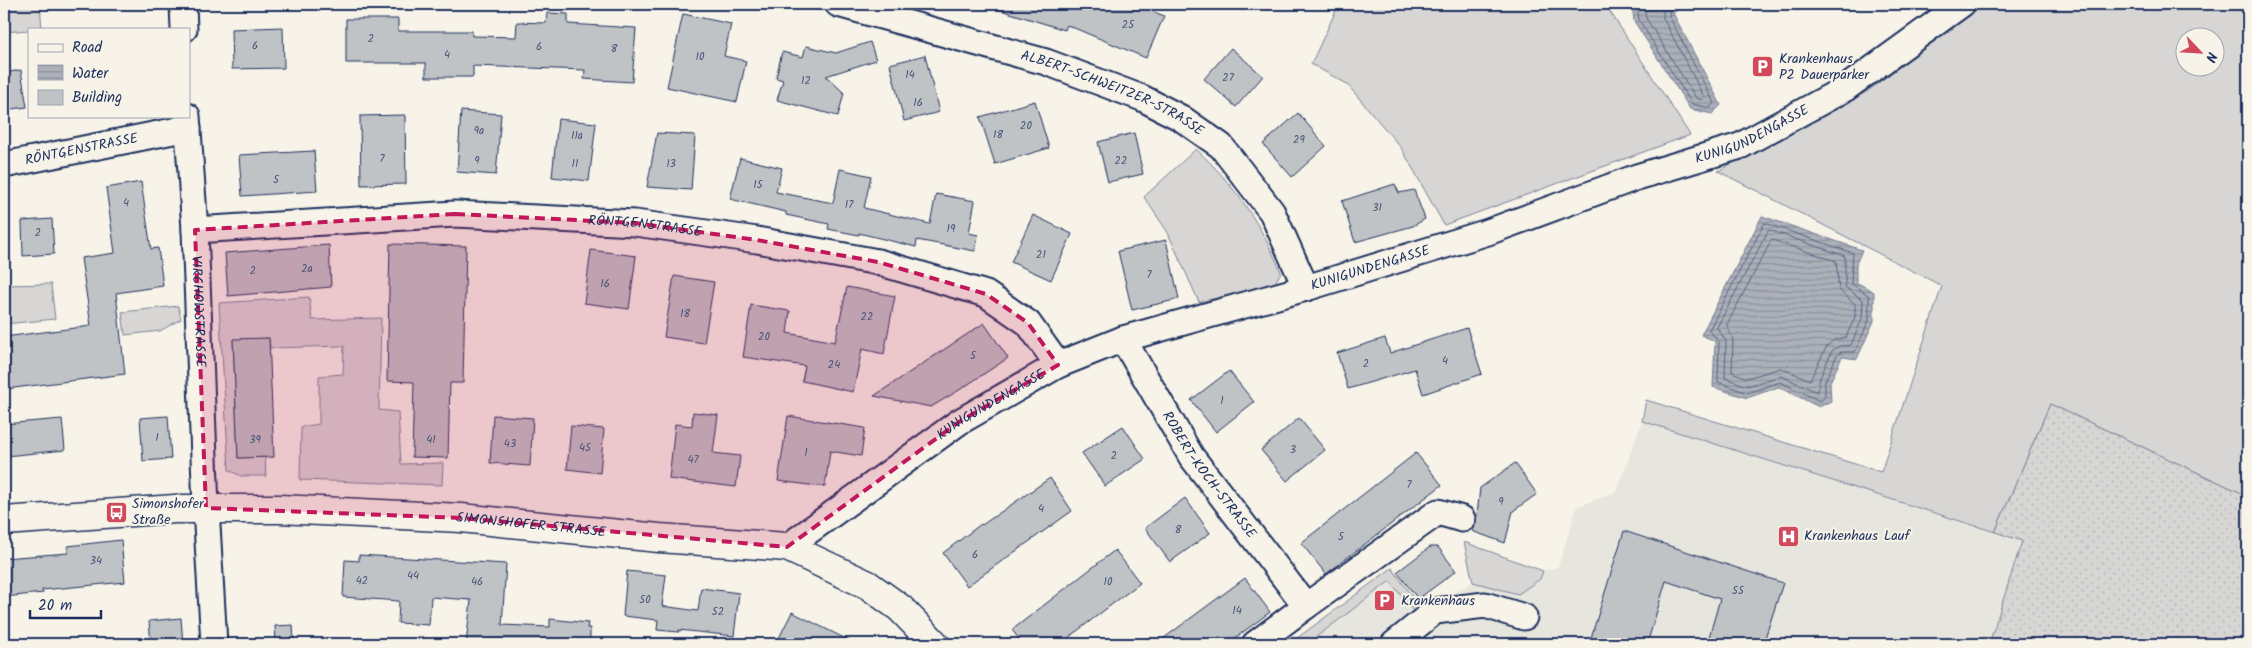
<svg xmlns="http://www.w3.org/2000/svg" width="2252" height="648" font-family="Kalam,sans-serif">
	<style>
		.built { fill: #e6e5de }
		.grass { fill: #d7d6d4; stroke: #798299; fill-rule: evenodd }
		.garden { fill: url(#garden-dots); stroke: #798299 }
		.water { fill: url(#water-rules); stroke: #727c95 }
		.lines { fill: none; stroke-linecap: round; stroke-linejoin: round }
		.shore { stroke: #556382; stroke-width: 1 }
		.building { fill: #c0c3c5; stroke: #1b2f5e }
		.street-casing { stroke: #1b2f5e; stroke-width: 29 }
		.secondary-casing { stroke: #1b2f5e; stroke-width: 31 }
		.street { stroke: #f7f3e8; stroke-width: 25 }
		.secondary { stroke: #f7f3e8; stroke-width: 28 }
		.marked { fill: #c2185b; fill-opacity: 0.2; stroke: #c2185b; stroke-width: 4; stroke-dasharray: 10 6; stroke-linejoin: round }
		.labels { text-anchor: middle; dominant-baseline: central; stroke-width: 4; stroke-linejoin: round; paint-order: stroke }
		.number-label { font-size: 11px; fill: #445478 }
		.poi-label { font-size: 14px; fill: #1b2f5e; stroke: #f7f3e8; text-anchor: start }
		.street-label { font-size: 14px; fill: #1b2f5e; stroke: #f7f3e8 }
	</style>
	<defs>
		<pattern id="garden-dots" width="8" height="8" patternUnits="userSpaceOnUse" patternTransform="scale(1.25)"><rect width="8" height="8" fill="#d7d6d4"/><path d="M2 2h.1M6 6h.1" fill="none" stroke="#b8b8b8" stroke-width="1.8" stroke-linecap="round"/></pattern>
		<pattern id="water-rules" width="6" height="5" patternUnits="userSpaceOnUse" patternTransform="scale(1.25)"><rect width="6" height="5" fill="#acb0b9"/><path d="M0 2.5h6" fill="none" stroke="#8b909a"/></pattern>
	</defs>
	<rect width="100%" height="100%" fill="#f7f3e8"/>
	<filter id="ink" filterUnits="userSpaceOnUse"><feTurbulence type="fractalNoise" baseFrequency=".02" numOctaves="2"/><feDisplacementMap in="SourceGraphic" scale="10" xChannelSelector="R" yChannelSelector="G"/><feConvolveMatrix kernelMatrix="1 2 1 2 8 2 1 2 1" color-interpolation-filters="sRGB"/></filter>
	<g filter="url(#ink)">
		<path class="built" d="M1642 421 2022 541 1989 644H1307L1390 580 1422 610 1473 582 1518 594 1540 579 1543 571 1558 567 1577 507 1617 491Z"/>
		<path class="grass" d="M4 4H40L42 29 4 32Z
			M1339 4H1605L1690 135 1444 225 1402 149 1347 84 1311 64Z
			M1980 4H2248V496L2050 404 1995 532 1642 421 1646 400 1881 472 1942 286 1718 171 1868 91ZM2184 38H2214V68H2184Z
			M1196 149C1234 184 1261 224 1281 272L1274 285 1199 302 1167 231 1144 197Z
			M51 284 55 319 4 324V285Z
			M309 297 312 320 381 318 379 410 398 412 401 464 443 463 442 485 300 480 301 427 319 424V376L343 374 344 346 270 348 269 338 233 340 238 458 265 457 266 476H241L229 470 219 303Z
			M178 306 181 319 160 331 125 335 122 312Z
			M1464 542 1543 571 1540 579 1518 594 1473 582Z
			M1392 568 1422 610 1417 616 1390 581 1307 644H1289Z"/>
		<path class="garden" d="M2050 404 2248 496V644H1989L2022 541 1995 532Z"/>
		<path class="water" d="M1632 4H1687L1673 13 1721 105 1712 114 1690 109 1634 21Z
			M1762 216 1862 250 1856 264V282L1874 292V321L1857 359 1842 357 1830 382 1831 401 1819 407 1779 387 1747 398 1713 387 1715 341 1701 335Z"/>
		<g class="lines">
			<path class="shore" d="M1637 4 1639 20 1692 104 1710 108 1714 103 1669 16 1670 10 1678 4
				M1644 4 1646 18 1696 98 1702 100 1704 97 1663 18V11L1667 4
				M1765 223 1853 253 1851 283 1869 296V320L1855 352H1841L1837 355 1825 381V397L1820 401 1780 382 1747 393 1718 382 1719 341 1709 331Z
				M1769 230 1845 256V287L1863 300 1862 319 1851 345 1839 346 1832 351 1820 378 1817 392 1781 376 1747 386 1725 378 1726 341 1717 328Z
				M1772 240 1836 261 1839 290 1855 304V317L1846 337 1834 340 1827 346 1810 380 1781 368 1747 378 1732 372 1733 340 1727 325Z"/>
		</g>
		<path class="building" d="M995 4H1135L1164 16 1146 58 1067 25 1065 30 994 8Z
			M547 13 568 14V24L636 28 632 82 584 79 585 70 473 66V77H426V63H346V19H398V31H472V36L516 37 517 22 546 23Z
			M683 14 731 24 724 56 746 61 737 102 667 87Z
			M283 27 284 68 232 69 231 29Z
			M870 42 876 60 826 76 844 93 838 116 777 100 783 80 776 78 782 52 803 57 806 46 836 53Z
			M1231 48 1263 76 1236 107 1204 79Z
			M925 55 939 112 904 121 890 64Z
			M21 70 27 107 4 110V73Z
			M1035 101 1049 148 995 164 980 117Z
			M461 111 501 114 496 175 457 172Z
			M1298 113 1326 146 1292 177 1263 144Z
			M405 115 406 184 361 185 360 116Z
			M558 119 596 123 589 181 552 177Z
			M657 133 695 135 691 190 647 187Z
			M1134 133 1143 174 1108 182 1098 142Z
			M314 151 317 191 242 196 239 155Z
			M740 158 782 168 776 192 833 203 840 169 871 176 864 208 930 224 936 194 975 201 969 233 978 235 975 251 917 240 916 247 859 233V235L828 229 829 224 786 215V212L730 199Z
			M141 182 151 249 158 248 163 286 116 293 125 374 6 389 4 337 91 326 81 258 115 253 106 188Z
			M1395 184 1399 193 1414 190 1425 219 1413 226 1355 242 1342 201Z
			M1033 215 1072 234 1051 280 1011 262Z
			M52 219 54 254 23 256 22 221Z
			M1166 240 1179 299 1132 310 1118 251Z
			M390 244 466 246 463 383H450L448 458 412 457 414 382 387 381Z
			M329 245 331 287 228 296 225 253Z
			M591 250 636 256 629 309 584 303Z
			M674 276 714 282 704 343 664 337Z
			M847 287 895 296 884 354 862 349 853 392 802 381 805 366 743 357 751 305 790 311 787 333 835 342Z
			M984 323 1008 358 961 389 931 407 874 396Z
			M1467 328 1482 374 1423 394 1415 369 1348 389 1337 353 1385 338 1390 353Z
			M269 338 274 457 238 458 233 339Z
			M1229 371 1254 402 1216 432 1191 400Z
			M693 412 718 415 713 453 740 456 736 487 669 479 675 424 692 426Z
			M493 415 533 418 530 466 490 463Z
			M168 416 171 459 143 461 140 418Z
			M788 416 865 428 861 456 830 451 825 487 778 481Z
			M1299 418 1325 450 1287 481 1261 450Z
			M62 419 65 450 6 456V447H4V424Z
			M571 426 604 429 600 473 567 469Z
			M1123 426 1145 459 1105 486 1082 453Z
			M1416 453 1442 485 1326 574 1301 543Z
			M1515 463 1537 494 1513 511 1505 543 1472 531 1476 523 1480 488Z
			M1050 478 1072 511 967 586 943 553 981 524 982 525Z
			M1185 498 1210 533 1170 562 1145 528Z
			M1624 531 1783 583 1763 644H1707L1720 599 1666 581 1647 644H1589Z
			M121 540 125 582 42 590 43 593 4 597V558L68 553V546Z
			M1430 547H1438L1456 571 1418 599 1397 572Z
			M1115 550 1140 583 1060 644H1023L1012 630Z
			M359 555 506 564 502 625 550 627V619L588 623 587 628H590V644H466L471 600 431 597 429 625 398 623 399 601 343 597 345 560 359 561Z
			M627 571 666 575 662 606 698 611 701 588 739 593 734 636 679 630V632L657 630 658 620 623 616Z
			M1245 578 1270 612 1227 644H1156Z
			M792 612 856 644H776Z
			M181 618 183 644H151L149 621Z
			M293 625 294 644H276L275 626Z"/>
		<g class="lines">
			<defs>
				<g id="street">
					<path d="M183 4 184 29"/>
					<path id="s1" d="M838 4 1046 62 1142 98 1181 118 1221 146 1272 212 1306 288"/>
					<path id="s2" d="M187 116 195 230 206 508 214 644"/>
					<path id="s3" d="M4 165 188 128"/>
					<path id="s4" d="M195 230 455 214 635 223 757 240 878 262 986 294 1028 323 1058 365"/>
					<path id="s5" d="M1123 339 1191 456 1306 606 1255 644"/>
					<path id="s6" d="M787 547 959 422 1058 365 1123 339 1306 288 1488 232 1637 177 1740 146 1846 88 1962 4"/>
					<path d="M1306 606 1438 512 1462 519"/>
					<path d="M1394 644 1435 611 1485 605 1524 617"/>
				</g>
				<g id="secondary">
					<path id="s7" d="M4 521 175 509H280L461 518 659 538 787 547 868 585 900 608 935 644"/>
				</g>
			</defs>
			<use href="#street" class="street-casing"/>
			<use href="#secondary" class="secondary-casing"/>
			<use href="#street" class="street"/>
			<use href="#secondary" class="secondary"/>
		</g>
	</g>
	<path class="marked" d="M455 214 635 223 757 240 878 262 986 294 1028 323 1058 365 959 422 787 547 461 518 206 508 195 230Z"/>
	<defs>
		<symbol id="parking-square" viewBox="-11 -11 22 22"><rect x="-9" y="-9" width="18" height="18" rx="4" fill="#d1495b" stroke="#f7f3e8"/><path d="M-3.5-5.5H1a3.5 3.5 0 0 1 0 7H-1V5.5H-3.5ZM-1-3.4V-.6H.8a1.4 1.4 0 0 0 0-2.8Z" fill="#fff"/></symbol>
		<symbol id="bus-square" viewBox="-11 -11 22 22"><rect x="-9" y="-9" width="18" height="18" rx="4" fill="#d1495b" stroke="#f7f3e8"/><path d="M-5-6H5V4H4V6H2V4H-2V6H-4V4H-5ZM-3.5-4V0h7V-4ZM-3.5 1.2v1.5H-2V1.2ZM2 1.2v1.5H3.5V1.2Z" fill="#fff"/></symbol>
		<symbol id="hospital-square" viewBox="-11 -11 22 22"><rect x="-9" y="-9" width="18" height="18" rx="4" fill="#d1495b" stroke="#f7f3e8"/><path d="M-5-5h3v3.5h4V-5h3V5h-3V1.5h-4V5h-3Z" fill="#fff"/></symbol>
	</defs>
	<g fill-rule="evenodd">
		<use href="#parking-square" x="1750" y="54" width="25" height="25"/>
		<use href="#bus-square" x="104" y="500" width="25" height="25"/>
		<use href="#hospital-square" x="1776" y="524" width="25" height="25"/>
		<use href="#parking-square" x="1372" y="588" width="25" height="25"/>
	</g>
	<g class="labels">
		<g class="number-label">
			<text x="1128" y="25">25</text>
			<text x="371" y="39">2</text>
			<text x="255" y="46">6</text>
			<text x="539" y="47">6</text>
			<text x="614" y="49">8</text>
			<text x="447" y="55">4</text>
			<text x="700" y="57">10</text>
			<text x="910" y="75">14</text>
			<text x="1228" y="78">27</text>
			<text x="806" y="81">12</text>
			<text x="918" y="103">16</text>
			<text x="1026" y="126">20</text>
			<text x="479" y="131">9a</text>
			<text x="998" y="135">18</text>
			<text x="577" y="136">11a</text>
			<text x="1299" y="140">29</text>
			<text x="382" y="159">7</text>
			<text x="477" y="161">9</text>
			<text x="1121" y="161">22</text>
			<text x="575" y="164">11</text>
			<text x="671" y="164">13</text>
			<text x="276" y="180">5</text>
			<text x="758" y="185">15</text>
			<text x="126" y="203">4</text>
			<text x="849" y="205">17</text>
			<text x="1377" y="208">31</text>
			<text x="951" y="229">19</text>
			<text x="38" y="233">2</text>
			<text x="1041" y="255">21</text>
			<text x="307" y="269">2a</text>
			<text x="253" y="271">2</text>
			<text x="1149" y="275">7</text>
			<text x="605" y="284">16</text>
			<text x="685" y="314">18</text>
			<text x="867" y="317">22</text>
			<text x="764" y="337">20</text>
			<text x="973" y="356">5</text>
			<text x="1445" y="361">4</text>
			<text x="1366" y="364">2</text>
			<text x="834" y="365">24</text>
			<text x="1222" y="401">1</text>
			<text x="157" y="438">1</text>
			<text x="255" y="440">39</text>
			<text x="431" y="440">41</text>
			<text x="510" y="444">43</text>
			<text x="585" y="448">45</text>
			<text x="1293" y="450">3</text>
			<text x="806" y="453">1</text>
			<text x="1114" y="456">2</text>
			<text x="693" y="460">47</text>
			<text x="1409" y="485">7</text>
			<text x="1501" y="502">9</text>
			<text x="1041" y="509">4</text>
			<text x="1178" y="530">8</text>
			<text x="1341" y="537">5</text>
			<text x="975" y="555">6</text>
			<text x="96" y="561">34</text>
			<text x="413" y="576">44</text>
			<text x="362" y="581">42</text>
			<text x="477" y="582">46</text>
			<text x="1108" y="582">10</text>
			<text x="1738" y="591">55</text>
			<text x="645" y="600">50</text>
			<text x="1237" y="611">14</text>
			<text x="718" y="612">52</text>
		</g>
		<g class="poi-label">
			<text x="1779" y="59">Krankenhaus<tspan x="1779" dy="16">P2 Dauerparker</tspan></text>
			<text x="132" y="504">Simonshofer<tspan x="132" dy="16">Straße</tspan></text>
			<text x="1804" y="536">Krankenhaus Lauf</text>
			<text x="1401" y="601">Krankenhaus</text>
		</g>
		<g class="street-label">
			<text stroke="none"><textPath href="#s1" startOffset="289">ALBERT-SCHWEITZER-STRASSE</textPath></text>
			<text stroke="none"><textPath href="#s6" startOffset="1059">KUNIGUNDENGASSE</textPath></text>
			<text stroke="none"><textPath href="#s3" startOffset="79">RÖNTGENSTRASSE</textPath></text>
			<text stroke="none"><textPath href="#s4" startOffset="451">RÖNTGENSTRASSE</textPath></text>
			<text stroke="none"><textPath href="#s6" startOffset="654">KUNIGUNDENGASSE</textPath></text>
			<text stroke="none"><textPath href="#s2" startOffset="196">VIRCHOWSTRASSE</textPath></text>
			<text stroke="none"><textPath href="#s6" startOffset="249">KUNIGUNDENGASSE</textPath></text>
			<text stroke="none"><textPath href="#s5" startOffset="161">ROBERT-KOCH-STRASSE</textPath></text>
			<text stroke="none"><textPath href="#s7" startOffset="528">SIMONSHOFER STRASSE</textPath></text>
		</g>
	</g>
	<rect width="2252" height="648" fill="none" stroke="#f7f3e8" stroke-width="20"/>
	<rect x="10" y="10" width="2232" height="628" fill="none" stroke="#1b2f5e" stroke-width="2" filter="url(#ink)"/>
	<rect x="28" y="28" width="162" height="90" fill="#f7f3e8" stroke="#9fa5b1"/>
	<rect x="38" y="44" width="25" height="8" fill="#f7f3e8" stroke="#9fa5b1"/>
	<text x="72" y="52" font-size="15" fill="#1b2f5e">Road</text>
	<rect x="38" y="65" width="25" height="15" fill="url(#water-rules)" stroke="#9fa5b1"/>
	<text x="72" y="78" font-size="15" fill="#1b2f5e">Water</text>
	<rect x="38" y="90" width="25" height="15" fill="#c0c3c5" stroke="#9fa5b1"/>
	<text x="72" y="102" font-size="15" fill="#1b2f5e">Building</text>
	<g transform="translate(2200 52) rotate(115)"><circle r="24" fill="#f7f3e8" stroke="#9fa5b1"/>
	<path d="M0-4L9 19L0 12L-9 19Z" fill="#d1495b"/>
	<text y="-8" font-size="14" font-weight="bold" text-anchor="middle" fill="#1b2f5e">N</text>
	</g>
	<path d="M30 610v8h71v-8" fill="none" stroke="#1b2f5e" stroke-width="2.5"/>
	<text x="38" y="610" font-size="15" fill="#1b2f5e" stroke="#f7f3e8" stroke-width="4" paint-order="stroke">20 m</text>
</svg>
